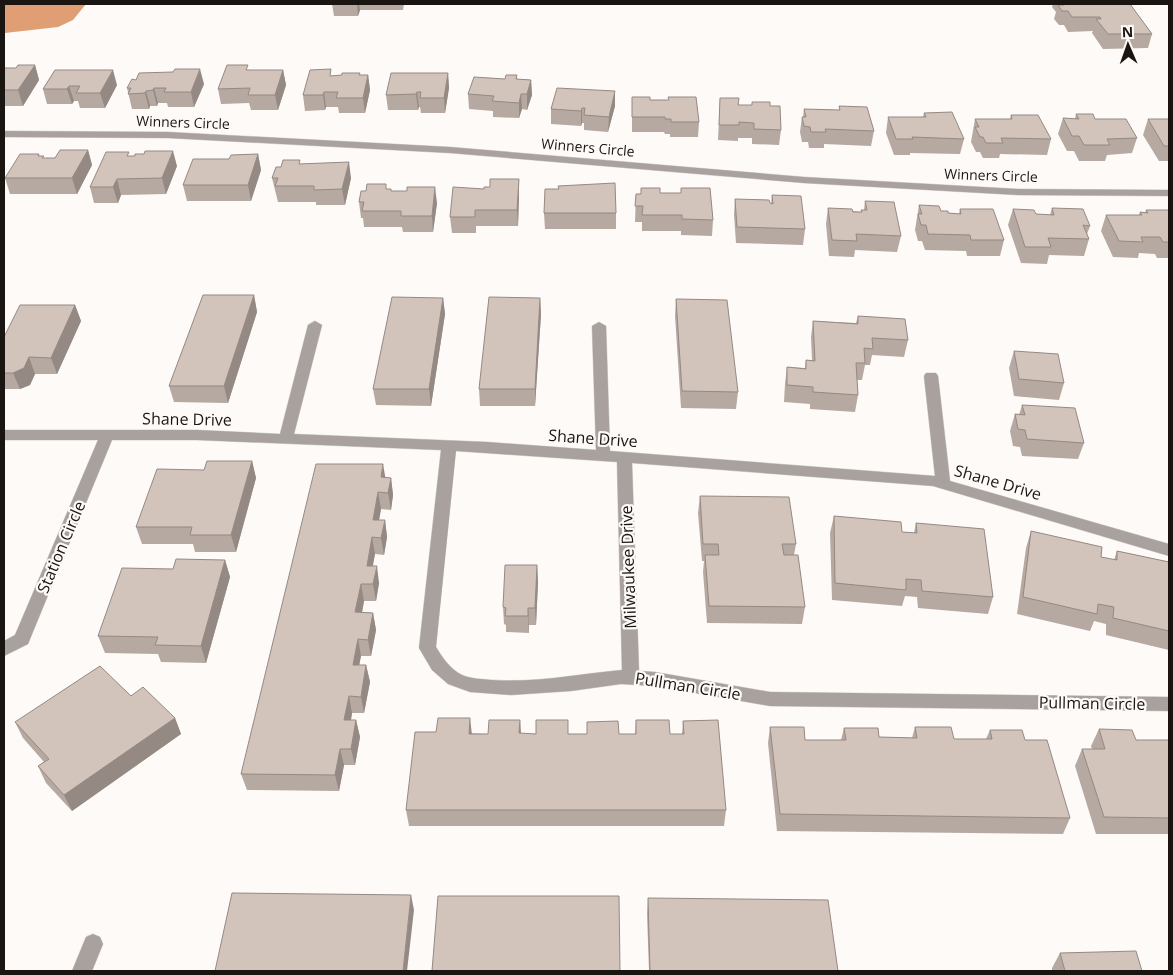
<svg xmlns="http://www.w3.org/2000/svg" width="1173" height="975" font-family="'Open Sans',sans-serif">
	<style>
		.water { fill: #e09e75 }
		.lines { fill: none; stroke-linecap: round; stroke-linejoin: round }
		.minor-casing { stroke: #dad5d3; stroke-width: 1 }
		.minor { fill: #a8a19d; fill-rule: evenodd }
		.wall { fill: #b5a9a1 }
		.shaded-wall { fill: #948983 }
		.building { fill: #d3c4bb; stroke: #948983 }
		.labels { text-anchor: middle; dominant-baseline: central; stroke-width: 4.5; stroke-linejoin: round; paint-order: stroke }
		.far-street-label { font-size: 14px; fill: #1b1512; stroke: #fefaf8 }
		.street-label { font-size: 16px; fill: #1b1512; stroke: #fefaf8 }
	</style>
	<rect width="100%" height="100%" fill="#fefaf8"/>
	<path class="water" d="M4 4H86L73 20 58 27 5 33Z"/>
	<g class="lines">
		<defs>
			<path id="minor" d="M4 131 168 132 450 147 804 177 1018 189 1169 190V196L1018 195 804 183 450 153 168 138 4 137Z
				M315 321 322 325 294 434 487 442 596 450 592 326 599 322 606 326 610 451 935 476 924 376 926 373H936L938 376 950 481 1169 544V556L933 486 632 463 639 671 655 672 770 692 1169 697V711L770 706 655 686 621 684 571 691 511 695 470 692 448 684 432 670 419 648 441 450 197 440H112L30 639 28 644 4 656V641L15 635 98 440H4V430H197L280 434 308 325ZM456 451 617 462 622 670C579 674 536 683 492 680 482 679 471 679 462 675 450 669 442 657 436 647Z
				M93 934 100 937 103 944 92 971H72L86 937Z"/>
		</defs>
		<use href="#minor" class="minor-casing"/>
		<use href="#minor" class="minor"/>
	</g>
	<path class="wall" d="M332 4H404L403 10H360L358 16H334Z
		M1053 4H1130L1152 34 1148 48 1103 49 1092 33 1093 31 1068 32 1064 25H1059L1054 19 1056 12 1052 7Z
		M35 65 39 80 23 106H4V68H16Z
		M55 70 117 85 105 108H80L78 101H74L72 104H47L43 89Z
		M249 70H283L286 85 278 110H251L249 103 221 104 218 89Z
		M173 72 204 84 194 107H168L167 103H158L157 106H150L149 109H132L127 88 136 80Z
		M448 73 449 88 445 113H421L420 107H419L418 110H388L386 95Z
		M368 75 370 90 365 113H339L338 107H326L325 110 305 111 303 95 332 76Z
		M517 75V79L531 80 532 95 527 110 522 109 519 118 493 117V111L469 109 468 94 505 79Z
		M632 97 650 100 699 122 698 137H670V134H665L664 132H632Z
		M720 98 738 105 770 106 781 130 779 145 752 144V138H738V141L718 140Z
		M615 106 608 132 584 130V123H582L581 126 551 124V109Z
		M839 106 874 131 871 146 824 144V148H809L808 142H802L800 132 802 117H803L804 109 839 110Z
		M924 113 964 139 960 154 910 153V155H894L886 133 888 117H923Z
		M1076 114 1095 119 1137 138 1132 153 1107 155 1105 161H1079L1074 151H1067L1058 134 1063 118 1075 119Z
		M1011 115 1051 139 1047 155 1000 154 999 158H983L980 152H976L971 142 975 119H1010Z
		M1148 119H1169V161H1159L1143 135Z
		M88 150 92 165 77 194H10L5 178 39 154V156L44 158H55Z
		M258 154 261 170 251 201H187L183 185 229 159Z
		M130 156 177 166 166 194 121 195 118 203H94L90 187Z
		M300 164 351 178 345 205H316V202H278L272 178 281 167Z
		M519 179V195L518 226H476V233H452L450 217 484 189Z
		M387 189 392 191 437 203 433 232H403L402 227H364L363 218H361L359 202 366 191Z
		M559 189 616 213V229H545L544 213Z
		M660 193 713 220 712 236 681 235V231H642V222H635L636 194Z
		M772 195 805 229 803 245 736 243 734 215 735 199 771 204Z
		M865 201 901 236 897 252 855 250 854 257 829 256 826 224 828 208 861 212V210H864Z
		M919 205 948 213 959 214 960 209 1004 240 1000 256H967L966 251 925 250 922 241H918L915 230Z
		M1052 208 1090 226 1087 234 1089 239 1084 256 1049 255 1047 264 1021 263 1008 225 1013 209 1036 214 1050 215Z
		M1146 210H1169V258H1157L1155 254 1139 253 1138 258 1113 257 1101 231 1106 215H1139L1140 212 1145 213Z
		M254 295 257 312 228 403 174 402 169 386Z
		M443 298 445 314 431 406 376 405 373 389Z
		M540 298 541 314 535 406H480L479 389Z
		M676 299 738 392 736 409 681 408 675 316Z
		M75 305 81 321 57 374H35L30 385 20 389H5L4 391V337Z
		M858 316 908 340 904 357 872 355 870 365H865L862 380H857L858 395 855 412 810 409V404L784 402 785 384 787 367 805 368 806 360H812L811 337 813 321 856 323Z
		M1014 351 1064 383 1059 400 1014 396 1009 368Z
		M1022 405 1084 443 1078 459 1022 456 1020 447 1013 446 1010 431 1015 414 1019 415Z
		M252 461 256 478 236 552H195L193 544H142L136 527 204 470Z
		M385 478H391L393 495 391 510 381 509 379 520H385L387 537 384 555 375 554 373 566 379 583 376 601H364L362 612 373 613 376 630 371 656H361L359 665H366L370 682 364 713H352L351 720H356L360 737 355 765H344L339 791 247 790 241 774Z
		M700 496 796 544 794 555 805 607 802 624 707 623 703 572 704 561H702L698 513Z
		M834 516 902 532 914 533 916 523 993 597 988 614 918 608 917 597 905 596 902 606 832 600 830 533Z
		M1031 531 1101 557 1114 560 1117 551 1169 562V650L1106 635V624L1094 621 1090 631 1017 614 1026 548Z
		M225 560 230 577 206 663 161 662 158 654 105 653 98 636 173 569Z
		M537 565 538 582 536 625H529V633L506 632V625L504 624 503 607Z
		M131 696 175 718 181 734 72 811 46 783 38 766 44 762 23 738 15 722Z
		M520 720 521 734H635L636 720 670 734H682L683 721 726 810 724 826H409L406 810 436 732 488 734Z
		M770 727 805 740H841L844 728 879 737 912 738 915 727 954 739H986L990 730 1025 740 1070 818 1063 834 777 831 768 743Z
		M1099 729 1136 740H1169V834H1096L1075 766 1082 749H1092L1091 746Z
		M648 898 838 971H649L647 914Z
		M1060 953 1142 971H1052V968Z"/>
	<path class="shaded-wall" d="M357 4H359L360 10 358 16Z
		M35 65 39 80 23 106 18 90Z
		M200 69 204 84 194 107 191 92Z
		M113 70 117 85 105 108 100 93Z
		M283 70 286 85 278 110 275 95Z
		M448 73 449 88 445 113 444 98Z
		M368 75 370 90 365 113 363 98Z
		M531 80 532 95 527 110V94Z
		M69 86 74 101 72 104 67 89Z
		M154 88 158 103 157 106 153 90Z
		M146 91 150 106 149 109 145 93Z
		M615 91V106L608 132 609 117Z
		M324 92 326 107 325 110 323 95Z
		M417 92 419 107 418 110 416 94Z
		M521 94 522 109 519 118V103Z
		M582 108V123L581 126V111Z
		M88 150 92 165 77 194 72 178Z
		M173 151 177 166 166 194 162 178Z
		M258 154 261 170 251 201 248 185Z
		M349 162 351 178 345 205 342 189Z
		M117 179 121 195 118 203 113 187Z
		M519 179V195L518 226 517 210Z
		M435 187 437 203 433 232 432 216Z
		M254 295 257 312 228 403 224 386Z
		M443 298 445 314 431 406 429 389Z
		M540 298 541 314 535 406V389Z
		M75 305 81 321 57 374 51 358Z
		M29 357 35 374 30 385 20 389 13 373Z
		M252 461 256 478 236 552 231 535Z
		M383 464 386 481 381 477Z
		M391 478 393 495 391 510 388 493Z
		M378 492 381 509 376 537 373 520Z
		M385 520 387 537 384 555 381 538Z
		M372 537 375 554 369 583 367 566Z
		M225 560 230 577 206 663 201 646Z
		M537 565 538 582 536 625 535 608Z
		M377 566 379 583 376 601 373 584Z
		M361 584 364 601 359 629 355 612Z
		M528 608 529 625V633L528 616Z
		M373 613 376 630 371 656 368 640Z
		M358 639 361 656 356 681 353 665Z
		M366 665 370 682 364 713 361 697Z
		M349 696 352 713 348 737 344 720Z
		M175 718 181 734 72 811 64 795Z
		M470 718 472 735 469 734Z
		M356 720 360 737 355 765 351 749Z
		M520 720 521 736 519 733Z
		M340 749 344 765 339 791 335 775Z
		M411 895 414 910 407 971H403Z"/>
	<path class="building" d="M1064 4H1130L1152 34H1108L1096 19H1101L1100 17H1072L1068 11H1062L1058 5H1064Z
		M18 65H35L18 90H4V68H16Z
		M227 65H248L246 70H283L275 95H248L250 88 218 89Z
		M175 69H200L191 92H164L166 88H154L153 90 146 91 145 93 128 94 131 88H127L132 79 136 80 139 73 173 72Z
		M331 69 330 76 342 75V73H360L359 75H368L363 98H336L338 92H324L323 95H303L310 70Z
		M55 70H113L100 93H76L80 86H69L67 89H43Z
		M391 73H448L444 98H420L421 92H417L416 94 386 95Z
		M506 75H517L516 79 531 80 527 94H521L519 103 492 101 494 96 468 94 474 77 505 79Z
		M557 88 615 91 609 117 584 115 585 108H582L581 111 551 109Z
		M632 97H650V100H669L668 97H696L699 122H671V119H665V117H632Z
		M720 98H739L738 105H752V102H770V106H780L781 130 754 129V123L739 122V125H719Z
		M839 106 867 107 874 131 825 129 826 132H811L810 127 804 126 802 117H806L804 109 840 110Z
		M952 112 964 139 912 137 913 139H896L888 117H926L924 113Z
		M1076 114H1093L1095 119H1126L1137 138 1107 139 1110 145H1084L1079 136H1072L1063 118 1079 119Z
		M1011 115H1038L1051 139 1001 138 1003 143H986L983 137H980L975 127H979L975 119H1012Z
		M1148 119H1169V146H1164Z
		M60 150H88L72 178H5L20 154H39L38 156H44L42 158H55Z
		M145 151H173L162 178 117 179 113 187H90L106 152H129L127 156H135V154H144Z
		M258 154 248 185H183L193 159H229L231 155Z
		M283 160H300L299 164 349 162 342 189 314 190V186H275L278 178H272L276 167H281Z
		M490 179H519L517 210H475V217H450L453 187 484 189V187H490Z
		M615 183 616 213H544L545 189H559L558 186Z
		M367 184H386V189H391V191H407V187H435L432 216H401V211H362L364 202H359L361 191H366Z
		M641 188H660V193H681V188H710L713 220 682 219V215H642L643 206H635L636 194H641Z
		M772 195 801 196 805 229 737 227 735 199 769 200 770 203 773 204Z
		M865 201 894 202 901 236 856 234 857 241 832 240 828 208 852 209 853 212H862L861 210H867Z
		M919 205 939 206 941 211H948V213L961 214 960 209H993L1004 240H971L970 235 928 234 926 225H921L918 214H922Z
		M1052 208 1083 209 1090 226 1083 225 1089 239 1048 238 1051 247H1025L1013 209 1034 210 1036 214 1054 215Z
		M1146 210H1169V242H1163L1160 237H1141L1143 242 1119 241 1106 215H1142L1140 212 1148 213Z
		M203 295H254L224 386H169Z
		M392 297 443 298 429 389H373Z
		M489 297 540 298 535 389H479Z
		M676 299 727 300 738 392 682 391Z
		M20 305H75L51 358 29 357 24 368 13 373H4V337Z
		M858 316 905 319 908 340 872 338 873 349 864 348 865 363H856L858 395 813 392V387L787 385V367L806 369V360L815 361 813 321 858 324Z
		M1014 351 1058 354 1064 383 1019 379Z
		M1022 405 1075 408 1084 443 1027 439 1025 430 1018 429 1015 414 1025 415Z
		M207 461H252L231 535H190L192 527H136L157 469 204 470Z
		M316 464H383L381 477 391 478 388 493 378 492 373 520H385L381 538 372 537 367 566H377L373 584H361L355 612 373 613 368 640 358 639 353 665H366L361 697 349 696 344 720H356L351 749H340L335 775 241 774Z
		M700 496 789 497 796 544H782L784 555H798L805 607 709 606 705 555H719L718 544H703Z
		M834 516 901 522 902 532 917 533 916 523 984 529 993 597 922 591 921 580 906 579V590L835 583Z
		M1031 531 1102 547 1101 557 1117 560V551L1169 562V631L1113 618 1114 607 1098 604 1097 614 1023 597Z
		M176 559 225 560 201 646 155 645 158 637 98 636 122 568 173 569Z
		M505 565H537L535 608H528V616H505L506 608 503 607Z
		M100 666 131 696 143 687 175 718 64 795 38 766 49 759 15 722Z
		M438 718H470L469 734H488L489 720H520L519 733 536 734V720H568V734H587V722L618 721 619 734H636V720H669L670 734H684L683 721 718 720 726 810H406L415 732H436Z
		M770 727H804L805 740H846L844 728H878L879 737 917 738 915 727H951L954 739H992L990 730H1022L1025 740H1047L1070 818 780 814Z
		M1099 729 1132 730 1136 740H1169V818L1104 817 1082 749H1105Z
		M232 893 411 895 403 971H215Z
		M438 896H619L620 971H432Z
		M648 898 828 900 838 971H650Z
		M1136 951 1142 971H1065L1060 953Z"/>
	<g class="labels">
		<g class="far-street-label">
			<text transform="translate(183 122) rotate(2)">Winners Circle</text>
			<text transform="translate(588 147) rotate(5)">Winners Circle</text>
			<text transform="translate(991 175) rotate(2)">Winners Circle</text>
		</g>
		<g class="street-label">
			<text transform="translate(187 419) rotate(1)">Shane Drive</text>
			<text transform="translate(593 438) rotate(4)">Shane Drive</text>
			<text transform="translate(998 482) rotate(16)">Shane Drive</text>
			<text transform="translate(61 547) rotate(-67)">Station Circle</text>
			<text transform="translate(628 567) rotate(-92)">Milwaukee Drive</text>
			<text transform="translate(688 686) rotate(9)">Pullman Circle</text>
			<text transform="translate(1092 703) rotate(1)">Pullman Circle</text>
		</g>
	</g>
	<rect width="1173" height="975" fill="none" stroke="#1b1512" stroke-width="10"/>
	<g transform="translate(1128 45) rotate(358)" stroke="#fefaf8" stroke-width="4" paint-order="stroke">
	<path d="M0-4L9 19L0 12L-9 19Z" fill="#1b1512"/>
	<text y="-8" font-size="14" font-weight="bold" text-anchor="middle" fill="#1b1512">N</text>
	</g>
</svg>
